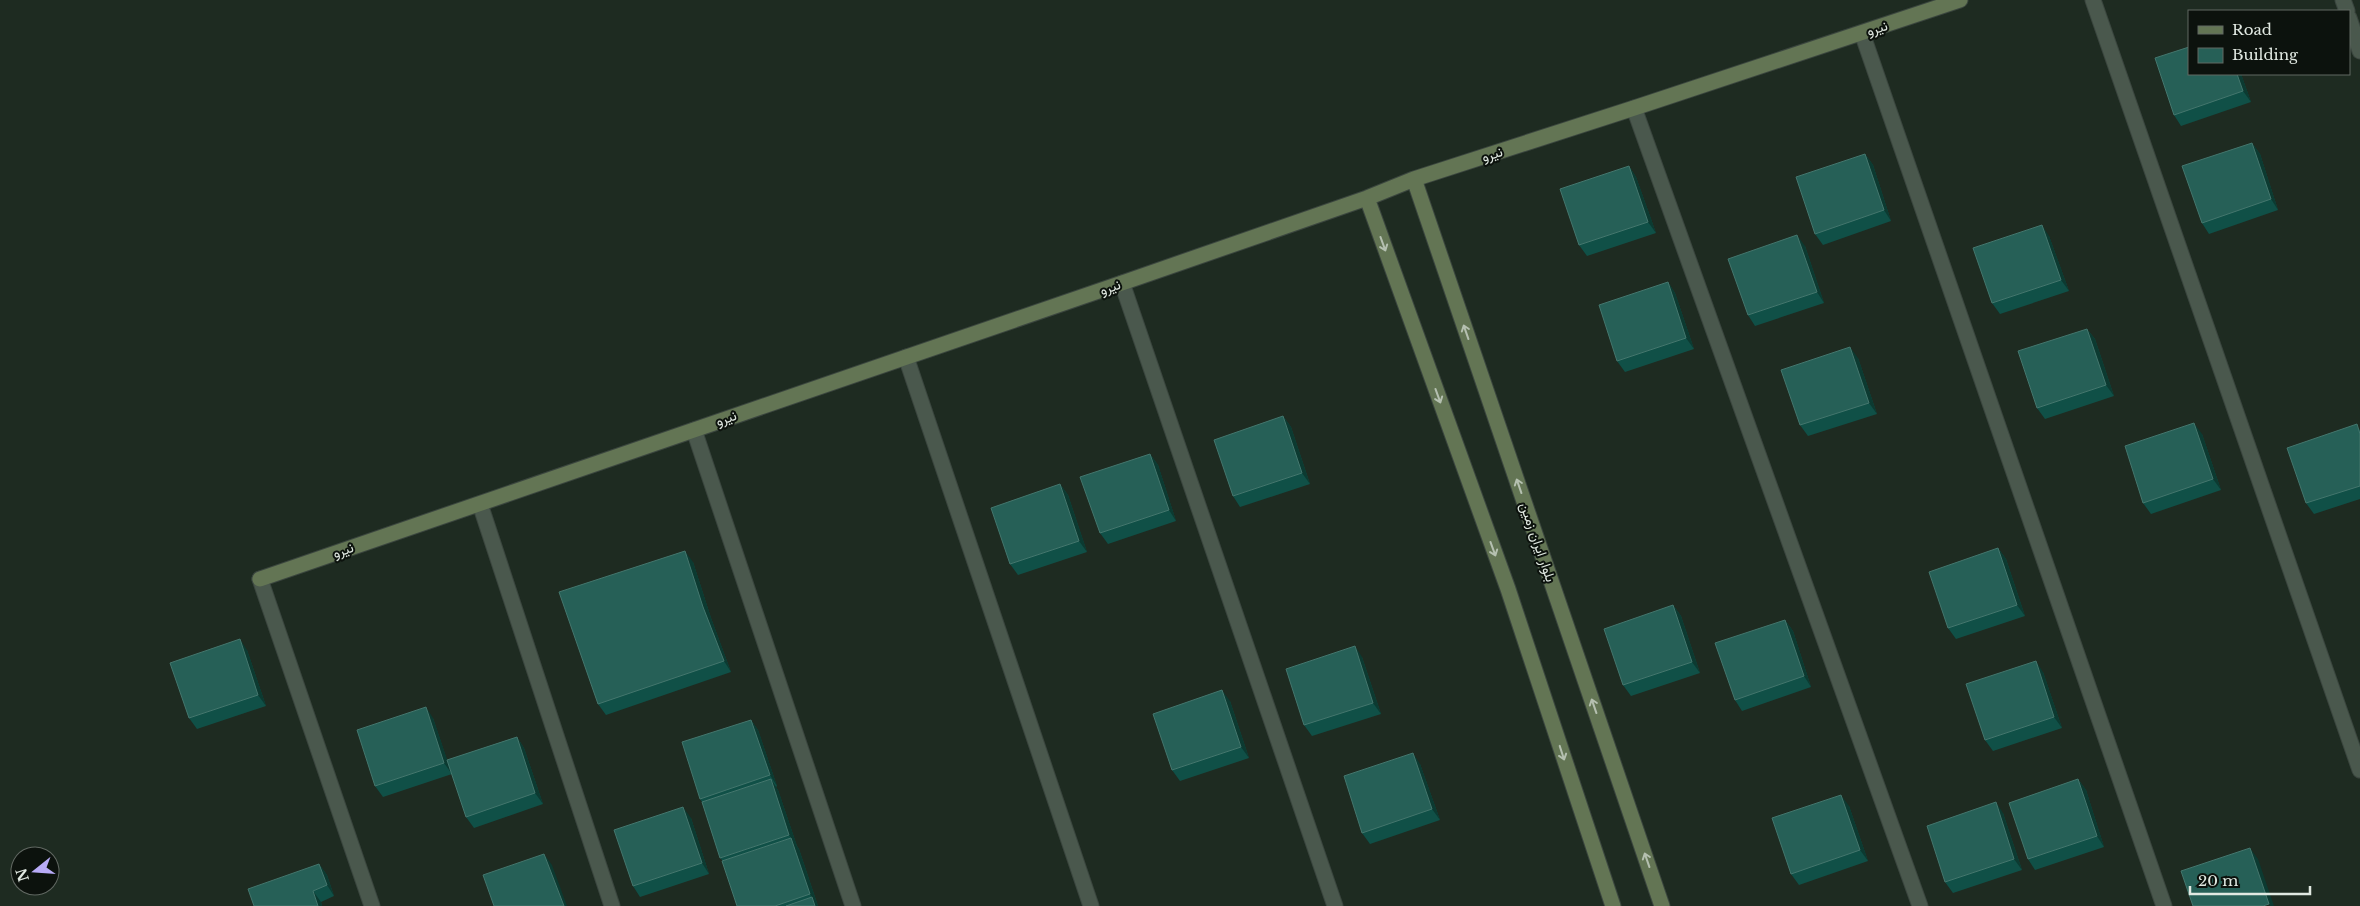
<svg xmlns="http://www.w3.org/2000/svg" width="2360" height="906" font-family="'Libre Baskerville',Vazirmatn,serif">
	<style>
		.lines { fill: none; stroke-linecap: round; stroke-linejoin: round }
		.street-casing { stroke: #3b463f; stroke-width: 17 }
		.secondary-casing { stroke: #3b463f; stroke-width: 17 }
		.street { stroke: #4a584d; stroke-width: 15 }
		.secondary { stroke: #637554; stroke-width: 15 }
		.wall { fill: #105047 }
		.shaded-wall { fill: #0c3a31 }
		.building { fill: #266057; stroke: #44766d }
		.oneway { stroke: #b5c0b0 }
		.labels { text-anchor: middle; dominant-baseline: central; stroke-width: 4; stroke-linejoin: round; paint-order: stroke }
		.street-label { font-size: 14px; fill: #e1e9e2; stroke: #0c120d }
	</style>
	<rect width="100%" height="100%" fill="#1e2b21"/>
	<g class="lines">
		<defs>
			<path id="street" d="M2093 0 2360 770
				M2343 0 2347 11
				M2349 18 2360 51
				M1862 33 2164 906
				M1634 108 1920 906
				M1122 283 1335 906
				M906 357 1091 906
				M694 430 853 906
				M480 504 612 906
				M260 579 372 906"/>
			<path id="secondary" d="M1414 179 1662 906
				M1367 198 1508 589 1613 906
				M260 579 1122 283 1367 198 1414 179 1634 108 1960 0"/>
		</defs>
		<use href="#street" class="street-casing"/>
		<use href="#secondary" class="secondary-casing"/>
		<use href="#street" class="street"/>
		<use href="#secondary" class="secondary"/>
	</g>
	<path class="wall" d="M2241 74 2251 102 2181 126 2174 115Z
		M2252 143 2260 154 2278 210 2209 234 2202 223Z
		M1865 154 1873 165 1891 221 1823 245 1815 234Z
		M1629 166 1636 177 1656 233 1587 256 1579 245Z
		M2049 236 2069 291 2000 314 1992 303Z
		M1805 246 1824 303 1755 326 1748 315Z
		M1668 282 1675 293 1694 349 1625 372 1617 361Z
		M2087 329 2095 339 2114 396 2045 419 2037 408Z
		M1858 358 1877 414 1808 436 1800 425Z
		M1283 416 1291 427 1310 484 1240 507 1233 496Z
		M2360 429V499L2314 514 2306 503Z
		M2202 434 2221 490 2151 514 2143 503Z
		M1150 454 1158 465 1176 521 1108 544 1100 533Z
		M1060 484 1068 495 1087 552 1018 575 1010 564Z
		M1998 548 2006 559 2025 616 1956 639 1948 628Z
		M693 562 711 618 731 672 606 715 598 704Z
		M1673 605 1681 616 1700 673 1631 696 1623 685Z
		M1785 620 1793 631 1811 687 1742 711 1735 700Z
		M247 650 266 706 197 729 189 718Z
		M1362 657 1381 714 1312 736 1304 725Z
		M2043 672 2062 728 1993 751 1985 740Z
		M1230 701 1249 758 1180 781 1172 770Z
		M433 718 447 760 517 737 524 748 543 804 474 828 466 817 452 774 383 797 375 786Z
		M751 720 758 730 777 786 776 787 778 790 797 846 799 849 818 906H737L723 861 720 858 702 802 700 799Z
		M1420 764 1440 820 1370 844 1362 833Z
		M2078 779 2086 790 2104 847 2035 870 2028 859Z
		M1849 806 1868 861 1799 885 1791 874Z
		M2003 813 2022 870 1953 893 1945 882Z
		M691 818 709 874 640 897 633 886Z
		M319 864 327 875 334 896 321 902 322 906H254Z"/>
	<path class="shaded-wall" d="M2237 74H2241L2251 102 2243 91Z
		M2252 143 2260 154 2278 210 2271 199Z
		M1865 154 1873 165 1891 221 1884 210Z
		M1629 166 1636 177 1656 233 1648 222Z
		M2042 225 2049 236 2069 291 2061 280Z
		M1797 235 1805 246 1824 303 1817 292Z
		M1668 282 1675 293 1694 349 1686 338Z
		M2087 329 2095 339 2114 396 2106 385Z
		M1850 347 1858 358 1877 414 1869 403Z
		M1283 416 1291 427 1310 484 1302 473Z
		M2194 423 2202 434 2221 490 2213 479Z
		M1150 454 1158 465 1176 521 1169 510Z
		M1060 484 1068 495 1087 552 1079 541Z
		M1998 548 2006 559 2025 616 2017 605Z
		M685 551 693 562 711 618 731 672 724 661 703 607Z
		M1673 605 1681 616 1700 673 1692 662Z
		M1785 620 1793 631 1811 687 1804 676Z
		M240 639 247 650 266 706 258 695Z
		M1355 646 1362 657 1381 714 1373 703Z
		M2036 661 2043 672 2062 728 2054 717Z
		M1222 690 1230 701 1249 758 1241 747Z
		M426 707 433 718 452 774 444 763Z
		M751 720 758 730 777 786 770 775Z
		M517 737 524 748 543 804 535 793Z
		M1413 753 1420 764 1440 820 1432 809Z
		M771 779 778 790 797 846 789 835Z
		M2078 779 2086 790 2104 847 2097 836Z
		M1841 795 1849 806 1868 861 1860 850Z
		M1996 802 2003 813 2022 870 2014 859Z
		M683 807 691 818 709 874 702 863Z
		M791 838 799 849 818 906H815L812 898 810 894Z
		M2250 848 2258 859 2274 906H2270L2269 904Z
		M544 854 552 865 567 906H564Z
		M319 864 327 875 334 896 327 885Z
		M313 891 321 902 322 906H318Z"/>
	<path class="building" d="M2189 47V74H2237L2243 91 2174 115 2155 58Z
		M2252 143 2271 199 2202 223 2182 166Z
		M1865 154 1884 210 1815 234 1796 177Z
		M1629 166 1648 222 1579 245 1560 189Z
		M2042 225 2061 280 1992 303 1973 248Z
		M1797 235 1817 292 1748 315 1728 259Z
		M1668 282 1686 338 1617 361 1599 305Z
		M2087 329 2106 385 2037 408 2018 351Z
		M1850 347 1869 403 1800 425 1781 370Z
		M1283 416 1302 473 1233 496 1214 440Z
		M2194 423 2213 479 2143 503 2125 446Z
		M2357 424 2360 434V486L2306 503 2287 448Z
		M1150 454 1169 510 1100 533 1080 477Z
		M1060 484 1079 541 1010 564 991 508Z
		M1998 548 2017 605 1948 628 1929 572Z
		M685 551 703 607 724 661 598 704 559 592Z
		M1673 605 1692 662 1623 685 1604 629Z
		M1785 620 1804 676 1735 700 1715 643Z
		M240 639 258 695 189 718 170 663Z
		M1355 646 1373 703 1304 725 1286 669Z
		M2036 661 2054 717 1985 740 1966 684Z
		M1222 690 1241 747 1172 770 1153 714Z
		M426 707 444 763 375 786 357 730Z
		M751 720 770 775 700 799 682 742Z
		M517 737 535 793 466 817 447 760Z
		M1413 753 1432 809 1362 833 1344 776Z
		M771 779 789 835 720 858 702 802Z
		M2078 779 2097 836 2028 859 2009 803Z
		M1841 795 1860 850 1791 874 1772 818Z
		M1996 802 2014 859 1945 882 1927 826Z
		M683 807 702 863 633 886 614 830Z
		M791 838 810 894 775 906H737L722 861Z
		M2250 848 2269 904 2263 906H2193L2181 871Z
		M544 854 564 906H494L483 875Z
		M319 864 327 885 313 891 318 906H254L248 889Z
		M812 897 815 906H786Z"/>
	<defs><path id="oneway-shaft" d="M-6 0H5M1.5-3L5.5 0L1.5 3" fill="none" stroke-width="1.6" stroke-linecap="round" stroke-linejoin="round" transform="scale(1.25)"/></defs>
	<g class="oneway">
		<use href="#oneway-shaft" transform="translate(1383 244) rotate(70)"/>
		<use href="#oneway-shaft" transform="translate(1466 332) rotate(-109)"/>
		<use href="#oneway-shaft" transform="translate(1438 396) rotate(70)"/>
		<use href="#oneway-shaft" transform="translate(1519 486) rotate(-109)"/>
		<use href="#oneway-shaft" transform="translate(1493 549) rotate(70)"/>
		<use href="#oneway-shaft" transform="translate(1594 706) rotate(-109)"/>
		<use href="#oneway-shaft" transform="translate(1562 753) rotate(72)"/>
		<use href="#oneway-shaft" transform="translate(1647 860) rotate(-109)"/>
	</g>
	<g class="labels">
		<g class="street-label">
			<text transform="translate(1877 28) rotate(-18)">نیرو</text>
			<text transform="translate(1492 154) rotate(-18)">نیرو</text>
			<text transform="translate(1110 287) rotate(-19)">نیرو</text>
			<text transform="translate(726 418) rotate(-19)">نیرو</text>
			<text transform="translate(1538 542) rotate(71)">بلوار ایران زمین</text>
			<text transform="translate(343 550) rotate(-19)">نیرو</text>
		</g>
	</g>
	<rect x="2188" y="10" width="162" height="65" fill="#0c120d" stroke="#616862"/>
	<rect x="2198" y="26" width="25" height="8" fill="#637554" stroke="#616862"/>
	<text x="2232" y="35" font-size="15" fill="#e1e9e2">Road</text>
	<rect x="2198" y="48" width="25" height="15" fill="#266057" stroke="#616862"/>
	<text x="2232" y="60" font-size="15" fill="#e1e9e2">Building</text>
	<g transform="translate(35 871) rotate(253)"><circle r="24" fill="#0c120d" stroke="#616862"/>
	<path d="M0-4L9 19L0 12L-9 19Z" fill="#b8abf7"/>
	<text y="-8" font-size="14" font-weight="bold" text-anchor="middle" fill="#e1e9e2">N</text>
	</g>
	<path d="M2190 886v8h120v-8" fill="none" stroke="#e1e9e2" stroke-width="2.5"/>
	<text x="2198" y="886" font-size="15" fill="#e1e9e2" stroke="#0c120d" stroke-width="4" paint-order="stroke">20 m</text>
</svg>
